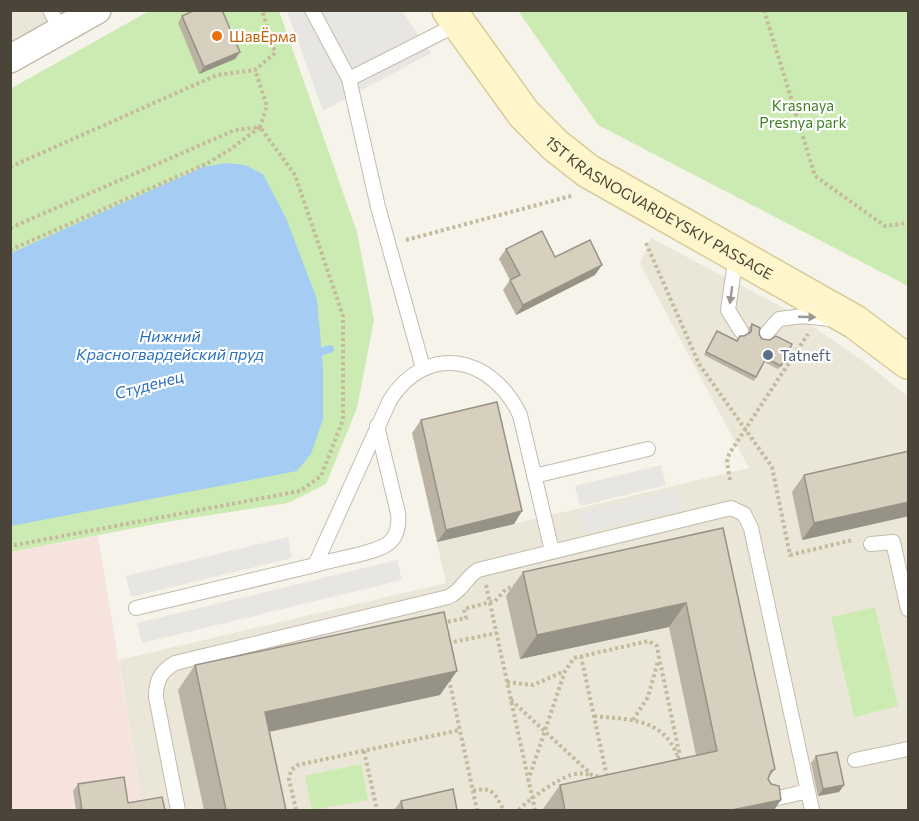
<svg xmlns="http://www.w3.org/2000/svg" width="919" height="821" font-family="Commissioner,sans-serif">
	<style>
		.residential { fill: #eae6d8 }
		.medical { fill: #f6e3de }
		.green { fill: #ccebb2 }
		.parking { fill: #e7e6e2 }
		.water { fill: #a5cdf4 }
		.lines { fill: none; stroke-linecap: round; stroke-linejoin: round }
		.stream { stroke: #a5cdf4; stroke-width: 8 }
		.lane-casing { stroke: #c2bcac; stroke-width: 16 }
		.street-casing { stroke: #c2bcac; stroke-width: 30 }
		.secondary-casing { stroke: #d7cc99; stroke-width: 36 }
		.path { stroke: #c4ba9d; stroke-width: 4; stroke-dasharray: 3 3; stroke-linecap: butt }
		.lane { stroke: #fff; stroke-width: 14 }
		.street { stroke: #fff; stroke-width: 27 }
		.secondary { stroke: #fff7cb; stroke-width: 33 }
		.wall { fill: #bab3a4 }
		.shaded-wall { fill: #979286 }
		.building { fill: #d8d0bf; stroke: #979286; stroke-width: 1.5 }
		.oneway { fill: #9b9992 }
		.food-dot { fill: #e8710a; stroke: #fff; stroke-width: 2 }
		.service-dot { fill: #5c6f8a; stroke: #fff; stroke-width: 2 }
		.labels { text-anchor: middle; dominant-baseline: central; stroke-width: 4.5; stroke-linejoin: round; paint-order: stroke }
		.food-label { font-size: 15px; fill: #c56008; stroke: #fff; text-anchor: start }
		.park-label { font-size: 15px; fill: #418027; stroke: #fff }
		.street-label { font-size: 15px; fill: #4a4538; stroke: #fff }
		.service-label { font-size: 15px; fill: #4e5e75; stroke: #fff; text-anchor: start }
		.water-label { font-size: 16px; font-style: italic; fill: #2b72bc; stroke: #fff }
	</style>
	<rect width="100%" height="100%" fill="#f6f3ea"/>
	<path class="residential" d="M11 11H66L11 42Z
		M651 238 795 314 870 366 908 397V810H143L119 660 446 583 437 542 749 468 640 264Z"/>
	<path class="medical" d="M98 536 143 810H11V552Z"/>
	<path class="green" d="M149 11H279L357 232 374 320 357 408 326 484 288 503 166 522 11 552 10 89Z
		M518 11H908V286L598 125Z
		M875 607 898 706 854 717 831 617Z
		M361 764 368 800 312 810 305 776Z"/>
	<path class="parking" d="M287 11H402L431 53 323 111Z
		M661 465 666 485 580 506 575 486Z
		M677 489 682 510 583 534 578 513Z
		M288 537 292 558 131 597 126 576Z
		M397 560 402 580 142 643 137 623Z"/>
	<path class="water" d="M226 163 245 165 263 174 286 218 317 299 323 368V419L311 454 297 471 11 526V253L203 167Z"/>
	<g class="lines">
		<path class="stream" d="M313 354 330 349"/>
		<defs>
			<path id="lane" d="M50 10 61 31
				M312 10 349 79 458 24
				M349 79 378 207 423 368
				M736 256 728 310 741 331
				M765 335 779 319 803 316 830 319
				M534 476 648 449
				M871 544 893 542 908 609
				M315 565C329 561 343 558 357 555 384 548 401 544 398 513L377 426
				M136 608 315 565 390 400C427 342 492 356 520 415L552 551
				M855 760 908 749
				M765 801 808 791
				M178 810 156 697C156 681 160 672 175 663L448 597C462 591 466 577 478 570L731 508 744 514 751 528 812 810"/>
			<path id="street" d="M10 59 97 10"/>
			<g id="secondary">
				<path id="s1" d="M449 10 524 114 555 145 588 171 855 322 908 362"/>
			</g>
		</defs>
		<use href="#lane" class="lane-casing"/>
		<use href="#street" class="street-casing"/>
		<use href="#secondary" class="secondary-casing"/>
		<path class="path" d="M764 10 815 176 885 226 908 223
			M10 167 217 75 255 70 275 53 262 10
			M10 228 235 130 260 127 267 106 255 70
			M406 240 571 196
			M646 243 699 364 772 467 790 555 853 540
			M10 250 206 164 231 149 260 127 295 175 343 316V420L321 476 300 491 10 546
			M730 480 727 462 729 454 808 334
			M486 585 535 810
			M442 623 466 618 464 609 495 601 506 589 517 585
			M448 643 497 633
			M581 656 607 777 609 776
			M449 679 477 810
			M507 682 533 685 565 671
			M511 700 592 775 603 777
			M594 716C628 720 662 717 677 755
			M633 720 648 697 658 661
			M364 751 377 810
			M528 781 565 671 574 658 648 641 657 646 659 657 679 752 678 758 675 762
			M473 791C494 786 494 794 504 810
			M296 810 289 779 291 770 298 765 460 730
			M519 810C527 800 558 779 571 775 578 773 584 773 590 775"/>
		<use href="#lane" class="lane"/>
		<use href="#street" class="street"/>
		<use href="#secondary" class="secondary"/>
	</g>
	<path class="wall" d="M182 16 240 52 235 59 199 74 178 23Z
		M506 249 555 257 595 275 516 315 503 290 510 280 499 259Z
		M752 324 781 366 778 369 764 362 754 381 704 355 717 331 736 341 740 336H744L749 334V327Z
		M421 420 522 511 514 524 437 542 412 433Z
		M909 451V516L802 540 792 492 804 475Z
		M723 528 775 769 768 779 781 800 774 810H543V809L560 785 696 755 669 627 520 659 506 596 523 572Z
		M195 665 440 695 270 732 286 810H204L178 690Z
		M816 756 844 785 839 792 818 796 811 763Z
		M78 784 128 803 165 810H76L73 791Z
		M401 801 457 810H394Z"/>
	<path class="shaded-wall" d="M240 52 235 59 199 74 204 67Z
		M602 265 595 275 516 315 523 305Z
		M909 502V516L802 540 814 523Z
		M522 511 514 524 437 542 446 530Z
		M686 603 669 627 520 659 537 635Z
		M457 671 440 695 248 736 265 712Z
		M844 785 839 792 818 796 823 789Z
		M781 800 774 810H732Z"/>
	<path class="building" d="M195 10H222L240 52 204 67 182 16Z
		M542 231 555 257 590 240 602 265 523 305 510 280 520 275 506 249Z
		M752 324 760 328 759 334 762 339 770 340 776 336 792 344 781 366 766 358 756 377 706 352 717 331 737 341 740 336H744L751 332Z
		M497 402 522 511 446 530 421 420Z
		M909 451V502L814 523 804 475Z
		M723 528 775 769 771 771 768 779 771 784 779 786 781 800 732 810H565L560 785 717 751 686 603 537 635 523 572Z
		M444 612 457 671 265 712 286 810H226L195 665Z
		M837 752 844 785 823 789 816 756Z
		M124 777 128 803 162 797 165 810H82L78 784Z
		M453 789 457 810H403L401 801Z"/>
	<defs><path id="oneway-solid" d="M-6-.8H1V-3.2L6.5 0L1 3.2V.8H-6Z" transform="scale(1.5)"/></defs>
	<g class="oneway">
		<use href="#oneway-solid" transform="translate(731 295) rotate(98)"/>
		<use href="#oneway-solid" transform="translate(807 317) rotate(2)"/>
	</g>
	<circle class="food-dot" cx="217" cy="36" r="6"/>
	<circle class="service-dot" cx="768" cy="355" r="6"/>
	<g class="labels">
		<g class="food-label">
			<text x="229" y="36">ШавЁрма</text>
		</g>
		<g class="park-label">
			<text x="803" y="105">Krasnaya<tspan x="803" dy="17">Presnya park</tspan></text>
		</g>
		<g class="street-label">
			<text stroke="none"><textPath href="#s1" startOffset="294">1ST KRASNOGVARDEYSKIY PASSAGE</textPath></text>
		</g>
		<g class="service-label">
			<text x="780" y="355">Tatneft</text>
		</g>
		<g class="water-label">
			<text x="170" y="335">Нижний<tspan x="170" dy="18">Красногвардейский пруд</tspan></text>
			<text transform="translate(149 384) rotate(-15)">Студенец</text>
		</g>
	</g>
	<rect width="919" height="821" fill="none" stroke="#4a4538" stroke-width="24"/>
</svg>
